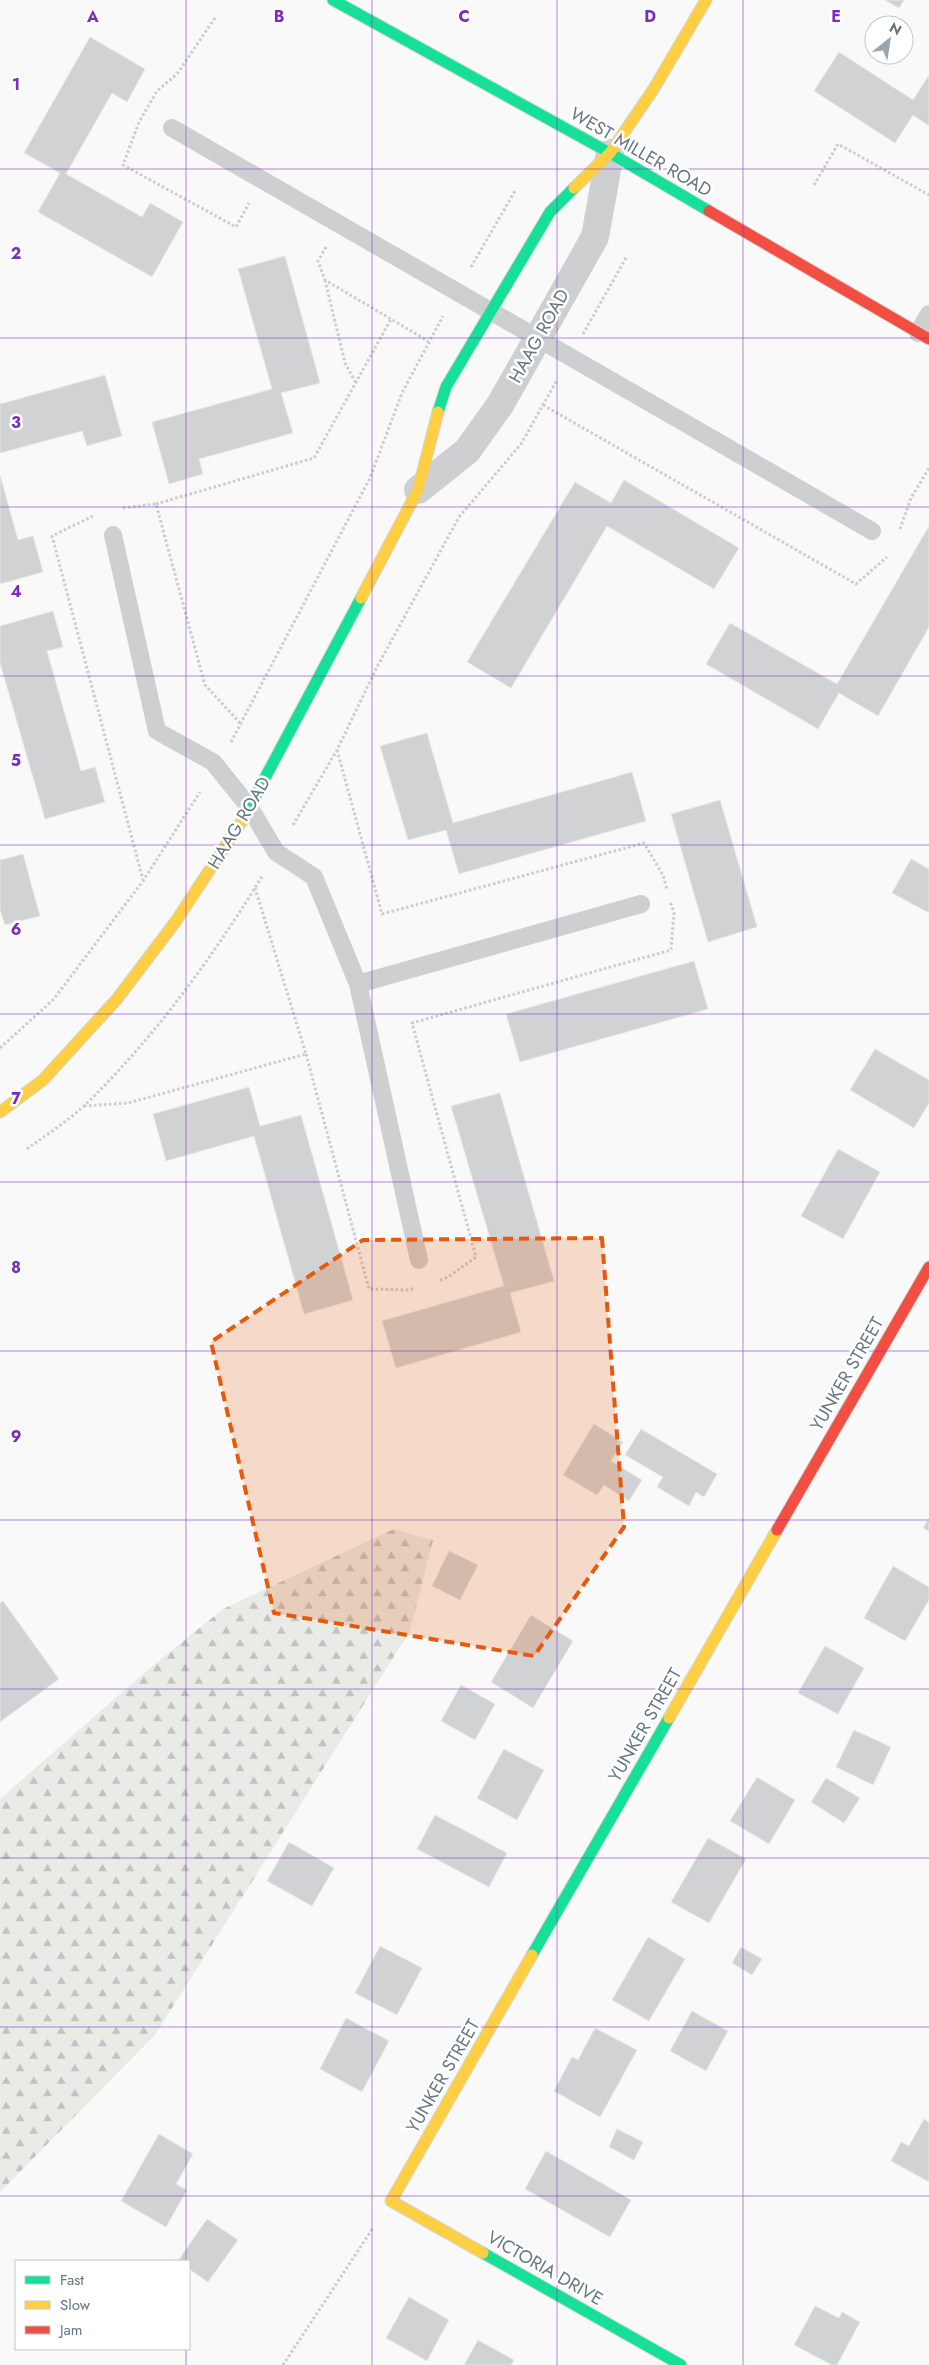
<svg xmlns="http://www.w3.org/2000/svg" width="929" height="2365" font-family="Jost,sans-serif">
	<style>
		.forest { fill: url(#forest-firs) }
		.building { fill: #d0d2d3; stroke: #e8e8e8 }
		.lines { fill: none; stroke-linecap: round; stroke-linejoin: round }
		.fast-casing { stroke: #d5d6d7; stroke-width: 13 }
		.slow-casing { stroke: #d5d6d7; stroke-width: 13 }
		.jam-casing { stroke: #d5d6d7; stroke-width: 13 }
		.path { stroke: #cbcccd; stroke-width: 3; stroke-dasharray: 2.5 2.5; stroke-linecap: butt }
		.lane { stroke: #cecfd0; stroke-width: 18 }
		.street { stroke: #cecfd0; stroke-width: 28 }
		.fast { stroke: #16e098; stroke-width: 11 }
		.slow { stroke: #ffcf43; stroke-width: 11 }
		.jam { stroke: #f24e42; stroke-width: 11 }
		.marked { fill: #e8590c; fill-opacity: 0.2; stroke: #e8590c; stroke-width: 4; stroke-dasharray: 10 6; stroke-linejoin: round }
		.grid { fill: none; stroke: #7b2cbf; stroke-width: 1; stroke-opacity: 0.55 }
		.labels { text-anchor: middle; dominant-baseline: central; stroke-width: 5; stroke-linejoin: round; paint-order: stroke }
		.street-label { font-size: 18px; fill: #657683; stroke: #fff }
		.grid-label { font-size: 16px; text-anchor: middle; font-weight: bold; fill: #7b2cbf; stroke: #fff; stroke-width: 5; stroke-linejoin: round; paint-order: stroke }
	</style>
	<defs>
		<pattern id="forest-firs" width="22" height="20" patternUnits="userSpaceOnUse" patternTransform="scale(1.25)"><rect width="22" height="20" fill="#e8ebe6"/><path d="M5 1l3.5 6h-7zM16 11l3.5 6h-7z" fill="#c0c3c0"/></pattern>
	</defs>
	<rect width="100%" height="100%" fill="#f9f9f9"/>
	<path class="forest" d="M394 1529 433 1540 410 1631 155 2035 0 2192V1799L144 1673 223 1609Z"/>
	<path class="building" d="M885 0H904L899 8Z
		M90 37 145 69 127 102 112 93 66 174 142 217 150 203 183 222 152 277 38 212 60 173 24 153Z
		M839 52 913 100 929 75V126L913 115 895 143 814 91Z
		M285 256 320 383 281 393 293 433 199 459 203 474 169 484 152 422 272 389 238 269Z
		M105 375 122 436 87 446 82 431 0 453V404Z
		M0 475 18 540 33 536 43 572 0 584Z
		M624 480 739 548 714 589 607 526 511 688 467 662 575 482 611 503Z
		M929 526V627L878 716 839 693 818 729 706 664 730 623 837 684Z
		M53 611 63 647 47 651 81 771 95 767 105 802 45 819 0 663V626Z
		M427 733 453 823 632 772 646 821 459 874 446 830 408 840 380 746Z
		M720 800 757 927 708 942 671 814Z
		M23 854 40 916 5 925 0 910V860Z
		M911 859 929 869V913L892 893Z
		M694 961 708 1009 520 1062 506 1014Z
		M875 1049 929 1080V1103L914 1128 850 1090Z
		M249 1087 260 1126 301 1115 353 1300 304 1314 254 1136 166 1161 153 1114Z
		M500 1093 554 1281 510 1293 521 1332 396 1368 382 1321 504 1286 451 1106Z
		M838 1149 880 1172 843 1239 801 1216Z
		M594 1424 623 1442 611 1461 642 1480 629 1501 604 1485 597 1495 563 1475Z
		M641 1429 717 1474 704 1497 696 1492 689 1506 657 1487 663 1477 625 1455Z
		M929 1518V1531L923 1528Z
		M449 1551 478 1565 460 1600 432 1586Z
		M893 1566 929 1587V1600L905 1641 864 1618Z
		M3 1601 59 1679 0 1722V1603Z
		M531 1615 573 1641 533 1708 491 1682Z
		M825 1646 864 1668 838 1714 798 1693Z
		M461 1685 495 1704 475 1740 441 1721Z
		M854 1730 891 1747 873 1785 836 1767Z
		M504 1749 544 1770 517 1820 477 1798Z
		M757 1777 795 1800 769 1844 730 1821Z
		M826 1778 860 1798 844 1823 811 1802Z
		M435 1815 507 1853 489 1887 417 1849Z
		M708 1838 746 1859 709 1923 671 1902Z
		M289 1842 334 1868 312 1906 267 1881Z
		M648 1937 685 1959 649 2021 612 2000Z
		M380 1946 422 1968 397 2015 355 1993Z
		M741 1947 762 1959 752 1975 732 1963Z
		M692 2011 728 2031 706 2071 670 2051Z
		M346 2018 389 2041 362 2092 320 2069Z
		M595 2028 637 2050 600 2117 554 2091 572 2057 578 2060Z
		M924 2119 929 2122V2182L891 2161 901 2142 909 2146Z
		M617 2129 643 2142 634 2160 609 2147Z
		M159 2134 193 2154 176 2184 187 2190 166 2227 121 2201Z
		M546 2151 631 2200 610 2237 525 2189Z
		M207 2219 238 2240 208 2282 189 2269V2261H178Z
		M409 2297 449 2320 427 2361 386 2338Z
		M815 2306 839 2318 842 2312 860 2322 837 2365H832L794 2345Z
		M478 2340 514 2360 511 2365H464Z"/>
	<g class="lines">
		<defs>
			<path id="fast" d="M333 0 610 153 709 211
				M438 412 446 387 550 212 574 188
				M242 821 361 598
				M532 1955 669 1718
				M483 2253 681 2365"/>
			<path id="slow" d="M574 188 610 153 653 90 706 0
				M361 598 418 490 438 412
				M0 1112 43 1080 117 999 176 921 242 821
				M669 1718 777 1530
				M483 2253 391 2201 532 1955"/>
			<path id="jam" d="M709 211 929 339
				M777 1530 929 1267"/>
		</defs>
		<use href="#fast" class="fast-casing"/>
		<use href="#slow" class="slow-casing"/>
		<use href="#jam" class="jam-casing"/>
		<path class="path" d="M215 18 177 74 157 91 139 122 123 165 236 227 249 203
			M814 185 838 144 929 195
			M326 247 318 261 325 280 428 341
			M471 267 515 191
			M325 280 345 363 356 383
			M583 334 627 256
			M543 405 856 584 887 557
			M156 504 314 458 391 319
			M123 508 156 504 205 685 242 725
			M93 516 52 536 143 880
			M900 529 911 498 929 468
			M231 742 370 478 402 393 443 316
			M337 750 382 914 644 843 663 875 667 890
			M293 825 337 750 377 667 459 517 521 444 557 380
			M0 1048 53 1000 143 881 200 792
			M306 1054 369 1289 408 1290 415 1288
			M84 1106 128 1103 306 1054 255 888
			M27 1149C46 1135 68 1121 85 1105 155 1037 212 958 263 875
			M440 1280 448 1277 476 1257 412 1023 671 950 674 913 670 901
			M283 2365 373 2228"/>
		<path class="lane" d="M172 128C405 262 639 396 872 531
			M918 333 929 314
			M113 535 157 731 213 762 250 808 276 852 314 877 358 984 419 1260
			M358 984 641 904"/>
		<path class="street" d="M418 490 467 451 500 405 595 237 610 153"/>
		<use href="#fast" class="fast"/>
		<use href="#slow" class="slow"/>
		<use href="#jam" class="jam"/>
	</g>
	<path class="marked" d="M602 1238 624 1527 534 1656 274 1613 211 1342 363 1240Z"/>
	<path class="grid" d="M186 0V2261M372 0V2365M557 0V2365M743 0V2365M0 169H929M0 338H929M0 507H929M0 676H929M0 845H929M0 1014H929M0 1182H929M0 1351H929M0 1520H929M0 1689H929M0 1858H929M0 2027H929M0 2196H929M186 2349V2365"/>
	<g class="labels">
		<g class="street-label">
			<text transform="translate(641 152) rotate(30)">WEST MILLER ROAD</text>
			<text transform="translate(539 336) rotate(-61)">HAAG ROAD</text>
			<text transform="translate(239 823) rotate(-59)">HAAG ROAD</text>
			<text transform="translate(847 1374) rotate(-60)">YUNKER STREET</text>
			<text transform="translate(645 1725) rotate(-60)">YUNKER STREET</text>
			<text transform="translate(443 2076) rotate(-60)">YUNKER STREET</text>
			<text transform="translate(545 2268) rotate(30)">VICTORIA DRIVE</text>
		</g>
	</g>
	<g class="grid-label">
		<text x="93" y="22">A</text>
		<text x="279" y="22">B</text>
		<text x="464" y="22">C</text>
		<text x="650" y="22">D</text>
		<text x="836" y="22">E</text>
		<text x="16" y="90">1</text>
		<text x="16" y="259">2</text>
		<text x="16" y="428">3</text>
		<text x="16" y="597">4</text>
		<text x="16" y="766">5</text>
		<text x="16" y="935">6</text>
		<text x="16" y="1104">7</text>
		<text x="16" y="1273">8</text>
		<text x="16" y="1442">9</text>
	</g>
	<rect x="15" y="2260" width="175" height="90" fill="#ffffff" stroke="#c1c8cd"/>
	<rect x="25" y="2276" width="25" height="8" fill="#16e098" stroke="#c1c8cd"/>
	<text x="60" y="2285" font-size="15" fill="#657683">Fast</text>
	<rect x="25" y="2301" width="25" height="8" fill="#ffcf43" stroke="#c1c8cd"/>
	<text x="60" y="2310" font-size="15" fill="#657683">Slow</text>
	<rect x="25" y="2326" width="25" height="8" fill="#f24e42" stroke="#c1c8cd"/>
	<text x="60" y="2335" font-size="15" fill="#657683">Jam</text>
	<g transform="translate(889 40) rotate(30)"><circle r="24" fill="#ffffff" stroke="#c1c8cd"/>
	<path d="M0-4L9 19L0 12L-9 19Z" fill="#99a4ac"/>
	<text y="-8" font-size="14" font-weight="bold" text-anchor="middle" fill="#657683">N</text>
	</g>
</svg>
